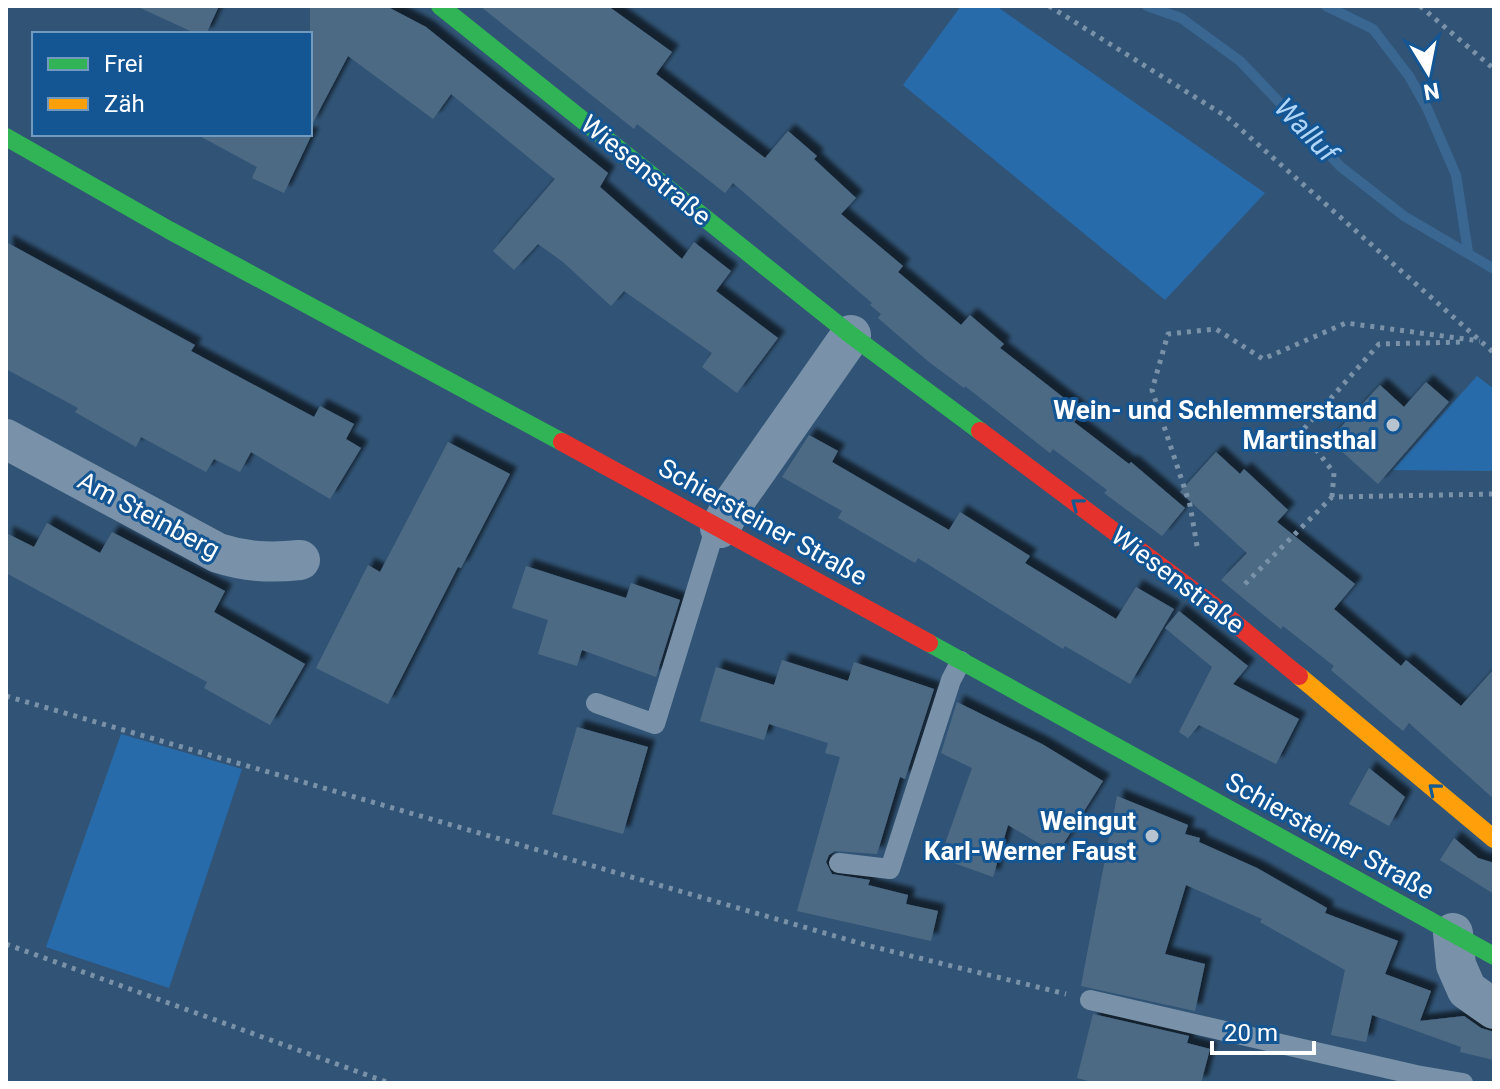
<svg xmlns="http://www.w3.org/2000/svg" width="1500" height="1089" font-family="Roboto,sans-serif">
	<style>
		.green { fill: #286baa }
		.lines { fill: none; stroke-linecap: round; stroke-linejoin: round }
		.stream { stroke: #396792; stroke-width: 10 }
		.building { fill: #4e6b85; filter: url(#shadow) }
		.path { stroke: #7992a9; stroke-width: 5; stroke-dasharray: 4 6; stroke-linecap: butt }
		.lane { stroke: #7992a9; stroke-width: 20 }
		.street { stroke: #7992a9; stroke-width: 40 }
		.fast { stroke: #30b455; stroke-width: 18 }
		.slow { stroke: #ff9f0a; stroke-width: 18 }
		.jam { stroke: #e5322d; stroke-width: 18 }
		.oneway { stroke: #155a90 }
		.poi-dot { fill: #b7c3cf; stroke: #145593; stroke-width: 3 }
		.labels { text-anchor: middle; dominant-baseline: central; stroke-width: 6; stroke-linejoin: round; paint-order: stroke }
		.street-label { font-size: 26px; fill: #fff; stroke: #145593 }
		.poi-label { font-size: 26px; font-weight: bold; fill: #fff; stroke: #145593; text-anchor: end }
		.water-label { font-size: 28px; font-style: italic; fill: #afd6f8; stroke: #145593 }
	</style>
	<defs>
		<filter id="shadow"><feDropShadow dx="7" dy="-7" stdDeviation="2" flood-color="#0009"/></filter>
	</defs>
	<rect width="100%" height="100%" fill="#315476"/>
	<path class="green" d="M961 6H996L1265 193 1165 300 903 85Z
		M1477 376 1494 389V471L1393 470Z
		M121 734 242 769 169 988 46 947Z"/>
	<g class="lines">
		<path class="stream" d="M1147 6 1181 18 1240 61 1341 167 1404 216 1494 269
			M1326 6 1373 29 1409 76 1427 108 1456 175 1468 252"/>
	</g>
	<path class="building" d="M136 6H219L206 34H197Z
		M310 6H386L426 27 608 173 600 187 682 259 694 242 731 271 716 291 778 338 737 393 702 367 712 353 624 291 611 306 563 262 538 244 514 270 493 251 555 179 451 94 433 119 348 56 310 128Z
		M480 6H608L672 52 656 74 765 158 788 131 817 156 814 159 856 198 841 214 903 266 898 272 961 325 970 315 1004 344 1000 348 1082 412 1074 422 1129 464 1131 462 1185 508 1162 536 1104 493 1107 490 1053 449 1050 453 965 386 964 388 929 362 878 318 881 314 870 305 872 303 733 183 725 193 637 124 634 129Z
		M196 134H312L284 193 252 178 257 167Z
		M6 242 195 345 191 351 314 417 320 406 354 424 346 439 361 448 330 499 251 452 240 472 214 459 206 472 141 437 136 447 75 412 78 408 6 369Z
		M1426 382 1449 402 1378 484 1329 440 1380 385 1404 407Z
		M809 435 838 451 832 462 949 530 960 512 1030 556 1025 563 1116 619 1136 587 1174 609 1130 684 1065 646 1063 649 918 558 915 563 838 518 842 511 782 477Z
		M448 442 510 474 461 568 458 567 388 704 316 668 368 565 380 572Z
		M1216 452 1240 474 1244 469 1288 510 1277 522 1355 584 1334 609 1401 666 1406 660 1461 706 1494 669V799L1409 723 1403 731 1331 670 1334 666 1283 626 1281 629 1221 580 1247 553 1180 492Z
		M47 523 100 553 112 532 225 591 214 612 305 664 270 725 204 688 207 682 6 573V533L34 547Z
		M526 566 626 598 631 583 680 600 656 677 582 650 577 666 538 654 548 620 512 608Z
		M1179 611 1248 666 1233 684 1299 719 1276 764 1199 725 1188 738 1179 732 1212 667 1165 628Z
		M782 660 848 681 854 662 934 689 905 779 900 777 877 854 835 851 829 855 826 862 832 874 870 880 868 885 908 895 906 904 938 911 931 941 797 911 840 757 825 753 828 743 769 724 764 740 700 721 716 667 774 685Z
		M957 702 1042 744 1103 781 1057 854 1008 825 993 877 940 858 972 768 941 753Z
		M577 727 648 747 623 834 552 814Z
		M1369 768 1405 797 1389 826 1349 804Z
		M1117 796 1188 825 1185 834 1200 838 1199 842 1257 868 1327 908 1325 913 1398 941 1385 974 1431 991 1420 1021 1464 1016 1481 1028 1494 1032V1060L1460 1052 1461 1047 1372 1015 1366 1042 1331 1035 1345 970 1260 922 1262 919 1186 885 1165 954 1205 964 1195 1011 1081 986Z
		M1454 838 1478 858 1494 863V894L1440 860Z
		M1093 1014 1189 1036 1187 1043 1210 1049 1201 1083H1096L1077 1078Z"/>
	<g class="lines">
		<path class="path" d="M1049 6 1227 117 1494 353
			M1420 6 1494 69
			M1332 497 1334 473 1302 431 1379 344 1463 342
			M1197 546 1190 505 1152 390 1168 334 1216 329 1263 359 1346 323 1480 341
			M1245 584 1332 497 1494 494
			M6 696 866 945 1066 994
			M6 944 389 1083"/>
		<path class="lane" d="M596 703 655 724 716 526
			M839 863 890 869 951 680 961 661
			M1090 1000 1416 1075 1463 1083"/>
		<path class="street" d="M6 439 218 553C246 562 270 563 300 560
			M720 528 734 502 851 335
			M1453 933 1456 965 1467 990 1494 1009"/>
		<path class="fast" d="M440 6 851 335 980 431
			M6 137 169 230 562 442
			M929 643 1494 956"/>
		<path class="slow" d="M1299 676 1494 839"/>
		<path class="jam" d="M980 431 1219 610 1299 676
			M562 442 929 643"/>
	</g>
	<defs><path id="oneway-chevron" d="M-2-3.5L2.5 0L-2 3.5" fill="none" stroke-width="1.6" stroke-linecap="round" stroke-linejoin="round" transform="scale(2)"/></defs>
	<g class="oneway">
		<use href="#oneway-chevron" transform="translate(1077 504) rotate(-143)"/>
		<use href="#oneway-chevron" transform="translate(1434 789) rotate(-140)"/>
	</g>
	<g class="poi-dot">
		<circle cx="1393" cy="425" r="8"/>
		<circle cx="1152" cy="836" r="8"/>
	</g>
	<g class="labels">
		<g class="street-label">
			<text transform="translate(646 170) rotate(39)">Wiesenstraße</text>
			<text transform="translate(149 515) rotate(28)">Am Steinberg</text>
			<text transform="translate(763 522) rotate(29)">Schiersteiner Straße</text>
			<text transform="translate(1178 580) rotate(37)">Wiesenstraße</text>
			<text transform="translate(1330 836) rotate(29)">Schiersteiner Straße</text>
		</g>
		<g class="poi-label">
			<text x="1377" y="410">Wein- und Schlemmerstand<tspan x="1377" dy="30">Martinsthal</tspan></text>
			<text x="1136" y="821">Weingut<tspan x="1136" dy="30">Karl-Werner Faust</tspan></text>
		</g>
		<g class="water-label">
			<text transform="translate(1306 130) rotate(46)">Walluf</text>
		</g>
	</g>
	<rect width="1500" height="1089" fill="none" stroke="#ffffff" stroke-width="16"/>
	<rect x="32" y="32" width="280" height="104" fill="#145593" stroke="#7299be" stroke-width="2"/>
	<rect x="48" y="58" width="40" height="12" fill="#30b455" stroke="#7299be" stroke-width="2"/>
	<text x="104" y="72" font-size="24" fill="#ffffff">Frei</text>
	<rect x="48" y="98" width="40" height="12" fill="#ff9f0a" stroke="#7299be" stroke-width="2"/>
	<text x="104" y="112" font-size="24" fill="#ffffff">Zäh</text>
	<g transform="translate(1428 72) rotate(170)" stroke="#145593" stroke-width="6" paint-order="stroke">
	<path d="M0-6L14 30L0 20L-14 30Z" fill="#ffffff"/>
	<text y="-12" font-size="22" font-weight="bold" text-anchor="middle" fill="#ffffff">N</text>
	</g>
	<path d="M1212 1041v12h102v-12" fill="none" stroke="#ffffff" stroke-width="4"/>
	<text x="1224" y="1041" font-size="24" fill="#ffffff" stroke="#145593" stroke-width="6" paint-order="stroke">20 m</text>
</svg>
